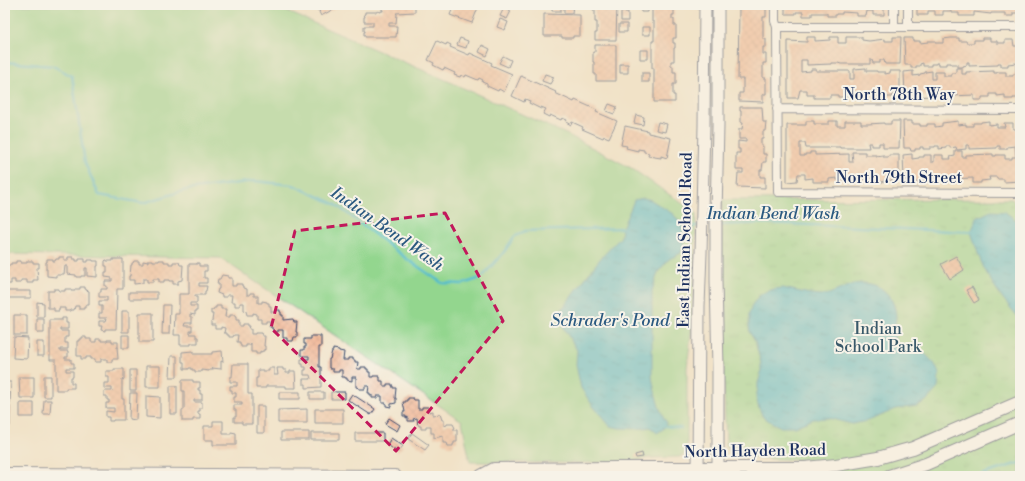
<svg xmlns="http://www.w3.org/2000/svg" width="1025" height="481" font-family="'Libre Bodoni',serif">
	<style>
		.grass { fill: #93d68e; stroke: #578276 }
		.park { fill: url(#park-tufts); stroke: #578276 }
		.water { fill: url(#water-ripples); stroke: #367596 }
		.lines { fill: none; stroke-linecap: round; stroke-linejoin: round }
		.stream { stroke: #51bbce; stroke-width: 2.5 }
		.building { fill: url(#building-cross-hatch) }
		.street-casing { stroke: #3b4a6e; stroke-width: 10 }
		.secondary-casing { stroke: #3b4a6e; stroke-width: 13 }
		.primary-casing { stroke: #3b4a6e; stroke-width: 14 }
		.street { stroke: #fff; stroke-width: 8 }
		.secondary { stroke: #fff; stroke-width: 11 }
		.primary { stroke: #fff; stroke-width: 12 }
		.marked { fill: none; stroke: #c2185b; stroke-width: 3; stroke-dasharray: 8 5; stroke-linejoin: round }
		.labels { text-anchor: middle; dominant-baseline: central; stroke-width: 4; stroke-linejoin: round; paint-order: stroke }
		.street-label { font-size: 16px; fill: #1b2f5e; stroke: #f7f3e8 }
		.park-label { font-size: 16px; fill: #39596a; stroke: #f7f3e8 }
		.water-label { font-size: 17px; font-style: italic; fill: #2b5980; stroke: #f7f3e8 }
	</style>
	<defs>
		<pattern id="park-tufts" width="24" height="20" patternUnits="userSpaceOnUse"><rect width="24" height="20" fill="#93d68e"/><path d="M3 7l-1-3M5 7V3M7 7l1-3M15 17l-1-3M17 17v-4M19 17l1-3" fill="none" stroke="#7eb87d"/></pattern>
		<pattern id="water-ripples" width="26" height="14" patternUnits="userSpaceOnUse"><rect width="26" height="14" fill="#51bbce"/><path d="M2 4q2-2 4 0t4 0M15 11q2-2 4 0t4 0" fill="none" stroke="#4298aa"/></pattern>
		<pattern id="building-cross-hatch" width="8" height="8" patternUnits="userSpaceOnUse"><rect width="8" height="8" fill="#f2b493"/><path d="M0 0l8 8M0 8l8-8" fill="none" stroke="#cf9b81"/></pattern>
	</defs>
	<rect width="100%" height="100%" fill="#f7f3e8"/>
	<filter id="ink" filterUnits="userSpaceOnUse"><feTurbulence type="fractalNoise" baseFrequency=".025" numOctaves="2"/><feDisplacementMap in="SourceGraphic" scale="8" xChannelSelector="R" yChannelSelector="G"/><feConvolveMatrix kernelMatrix="1 2 1 2 8 2 1 2 1" color-interpolation-filters="sRGB"/></filter>
	<filter id="wash" filterUnits="userSpaceOnUse"><feTurbulence type="fractalNoise" baseFrequency=".012" numOctaves="4" result="noise"/><feDisplacementMap in="SourceGraphic" scale="16" xChannelSelector="R" yChannelSelector="G"/><feGaussianBlur stdDeviation="0.9" result="paint"/><feColorMatrix in="noise" values="0 0 0 0 0 0 0 0 0 0 0 0 0 0 0 0 0 1.4 0 .05"/><feComposite in="paint" operator="in"/></filter>
	<g filter="url(#wash)">
		<rect width="100%" height="100%" fill="#f1e2c7"/>
		<path class="grass" d="M5 5H272L450 82 568 135 631 168 696 213 695 252 692 326 687 368V443L685 454 679 457 647 458 630 462 577 463 470 462 462 421 220 258 5 254Z"/>
		<path class="park" d="M1012 199 1020 209V476H809V460C782 460 756 459 731 453L726 445 725 422 722 311V200Z"/>
		<path class="water" d="M644 198 651 200 673 214 682 225 684 244 681 253 669 259 658 272 652 291V377C655 392 658 410 667 423L663 429 657 433 650 427 638 429 619 428 610 426 593 406 581 388 576 365 577 350 561 324 562 309 600 259 621 237 622 228 631 208 634 200Z
			M991 211 1005 212 1020 223V319C1004 301 989 281 980 259 977 250 974 241 971 232L977 218Z
			M861 283C866 283 872 284 877 286 888 291 896 304 896 317 895 326 893 336 896 345L903 349 919 350 924 353 934 363 939 373 938 388 926 401 917 406 896 409 868 421 852 424 828 418 813 419 794 427H781L773 423 763 417 759 408 756 397 758 389V383L761 374V363L755 341 750 333 749 326V314L752 305 759 296 765 292 774 289 783 288 810 294 822 295 829 294 854 284Z"/>
		<g class="lines">
			<path class="stream" d="M5 62 53 66 72 76 85 163 99 195 143 203 186 190 254 181 293 185 335 204 407 259 442 283 463 284 481 278 504 252 514 237 525 231 624 228
				M718 225 765 223 973 232
				M681 234 683 235 694 226H699
				M665 426 681 428
				M978 476 1019 463"/>
		</g>
		<g id="blocks">
			<path class="building" d="M318 5H341L337 8 336 7 332 11V10L321 16 319 12 320 11 319 10 318 11 316 7Z
				M382 5H415V12L396 13 397 14 396 23H389V26H397L396 37H365V35H364V32H365V31H364V26H373V22H364V17H365L364 14H365V12H377V11L381 12V11H383V10H382V7H383Z
				M454 5H479L472 23 450 15Z
				M552 5H561V11H552Z
				M564 5H573L572 13H564Z
				M593 5H617L616 40H595V33H597V22H595V10H593Z
				M640 5H648V12H641Z
				M652 5H674V15H672V19H674V25H676V38H673V43H675V48H674V61H671V66H673V72H676V84H673V95H675V102H654V68H652V41H654V22H652Z
				M737 5H760V7H766V17H763V39H766V47H763V54H766V63H763V78H766V94H763V102L739 101V93H743V79H738L739 7H737Z
				M785 5H884V15H873V11H867L866 16H857V13L842 12V14H836V16H827V13H812V16H803V12H796V14H785Z
				M917 5H1020V13H1013V16H1005V13H991V14L974 12V16H959V13H951V11H943V15H935V11H928V15H917Z
				M504 8 511 11 507 19 500 16Z
				M621 12H628V21H621Z
				M544 14 580 15V36H573V38H562V36H544Z
				M500 19 508 22 505 30 497 27Z
				M619 24H627V32H619Z
				M642 27H650V35H642Z
				M807 37H815V41L830 40V37H838V43H846V37H862V40L869 41 885 39V41H893V37H901L900 64H885L884 60H880V63H873L872 60H870V64H841L838 63H831V64L807 65V60H801V72L811 71V69H816V71H850V79H854V69L866 68V71H877V72H885V74L890 73V71H900V94H893V97H884V98H877V95H862V98H853V94H846V97H838V95H830V98H814V95H807V90H800L798 98H788V41L807 42Z
				M460 38 468 41 466 48 457 45Z
				M904 38H913V41H920V43L928 42V41H936V43H943V39L951 38H959V41H966L967 43H974V40H982V38H990V41H997V43H1005V40H1013L1014 46H1020V98H1013V99H1005V95L997 96V94H990V97H982V100H974V95L951 96V99H943L942 96H936L935 94H928V96L920 97V99H911V96H905L904 72 913 71V76L920 75V74L925 73V72L932 71V79H935V72H944V76H951V73H956V68H962V74H966V72L994 71V73H997V72H1006V76H1013V74H1016V63L1008 64V66H1001V63H998V65L969 66V62H967V65L963 66V67H957V64H951V63H946V65H939V63H936V64H931V66H923V63L920 64V66H916V68H911V65H905Z
				M437 41 446 45 447 43 451 45 450 47 469 55 470 53 492 63 491 65 512 74 504 92 499 89 498 91 487 86V84L482 82 483 80 479 78 478 80 466 75 465 77 461 75 460 77 454 75 455 73 444 68 443 70 433 65 434 63 428 60Z
				M482 45 490 49 487 56 479 52Z
				M595 45H616V81H596V74H594V62H593V52H595Z
				M640 50H648V59H640Z
				M503 56 511 60 508 67 499 63Z
				M620 64H628V73H620Z
				M642 73H649V82H642Z
				M545 74 554 77 550 84 542 81Z
				M521 76 556 92 555 93 574 102 575 100 597 110 596 112 617 121 609 138 604 136 603 138 582 129 583 127 572 122 571 125 566 122 567 120 562 118 561 120 550 115 549 117 543 114 546 109 541 107V109L529 103 530 101 525 99 524 102 512 96Z
				M609 104 617 107 614 114 606 111Z
				M740 107H762L763 122H766L765 131H763V138H761V146H763V154H766V162H763L762 170H760V177H765V188L737 187 738 173H743V170H736V153H740V149H738V141L746 142V139H739V129H742L743 123H741V111H740Z
				M636 115 644 117 643 125 634 123Z
				M806 121H814V124H829V121H837V126H845V121H861V124H868L884 123V124H891V121H900L899 148H883V143H879V146H871V143H868L869 148H840V147H830V148H806L805 143H800V156H805V154H810V152H815V155L849 154V162H853L852 152H865V155H876V156L883 155V157H889V155H899V177H892V181H883V182H875V179H861V182H852V177H845V180H837V178L829 179V182H813V178L805 179V174H798L797 181 787 182V125H806Z
				M903 121H912V124H920V126H927V124H935V127L942 126V123L958 121V125L966 124V126H973V123H981V122L989 121V125L997 124V127H1005L1004 123H1013V129H1020V181L1004 182V179H997V177H989L990 180 981 181V183H973V178L950 179V182H942V179H935V177H927V179L920 180V182H911V179H904L903 155 912 154V159L919 158V157H924V155H931V162H934V155H943V159H951L950 157 955 156V151H962V157H966V155L993 154V156H996V155H1005V159H1012V157H1016L1015 146 1007 147V149H1000V146H997V148L969 149V145H966V149L957 150 956 147 950 148V146H946V148L939 149V146H935V147H930V149H923V147H920V149H915V151H911L910 148H904Z
				M658 122 667 124 665 132 656 130Z
				M625 126 648 131V133L671 138 667 158 661 156V158L648 156 649 153 644 152V150L638 149V151L626 148 627 146 621 145Z
				M956 256 964 270 950 279 941 264Z
				M59 257H64V260H68V257H73V259H76V261H79V259H85V262H88V260H93V261H98V266H97V277L87 276V268H85V276H81V277H76V275L67 274V266H65L64 274H61V275H56V277L47 276V269H46V262H47V259H53V261H55L56 259H59Z
				M113 259H123V289H117L116 329H105V331L101 330 102 326H99V321H106L107 318H99V313H102V306H99V301H107V297H99V292H101V289H107V286H105V281H112V278L105 277V272H107V266H105V261L106 260H107V261H113Z
				M148 260H153V261H159V260H164V262H169V264H173V262H179L180 265H183L182 280 178 281V284H173V281H169V280H164V282H159V279H153V282H147V279H143V283L134 284V280H129V276H130L131 265H132V263H133L134 261H139V264H143V261L148 262Z
				M16 261H21V263H27V261H33V263H39V268H37L38 280H33V283H27V280H21V283H15V280H11V284H7V285H5V263H7V265H11V263H16Z
				M197 263H199V266H207V271H204V278H207V283H199V286H207L206 291H205V295H195V297H197V303H190V306H197V311H195V315L190 314V317H192V323H185L184 326H192V331H190V334H196V337H198V343H191V345H180V335H174L175 314H179V294H189V264H197Z
				M222 275 228 276V278H232V286H236V284H242V286H243V288L247 289V295H250V293H254V296H258V303H262V301L267 302V303H269V306H271V312H275V310H280V312H281V315H283V320L293 319 294 322H297L296 332H297V337H294L293 341H287V338H283V330H278V332H273V329H272V327H269L270 321H266V323H261V319H257V314L253 313V315H247L246 311 244 310V303H240V306H235V302H231L232 295H227V297H222V295L217 293 218 289H219V284H217L218 279H220Z
				M80 287H85V289H86V290L89 291V305H86V307H84V309H79V306H75L74 310H70V311H65V308H59V311H54V308H48V291H54V289H59V291H65V289H71V291H75V289H80Z
				M972 287 979 300 974 303 966 290Z
				M5 291H31V298H5Z
				M129 292H157V299H129Z
				M37 302 44 303V317H37Z
				M163 305H170L169 334H162Z
				M216 306H221V309H226L225 317H230V315H235V317H236V320H239V326H243V324H248V326H250L249 329H251V334H255V333H261V334H262V336H265L264 346H265V350L264 349V351H262V352L260 351V354H256V352H251V343L250 345H246V347H241V345H240V342H237L238 335H234L233 337H229V335H227V333H224L225 328 221 327V329H215V325H211V321H212L213 314H211V310H213L214 308H216Z
				M122 311H129V332H122Z
				M139 313H153V342H139Z
				M14 315H27V335H14Z
				M62 318H66V323H68V329H60V331H68V337H65V343H68V349H60V351H68V357H65V359H71V363H74V368H66V371H73V377H71V383H74V388H66V390H56V360H50V320H62Z
				M37 319H44V333H37Z
				M122 335H129V348H122Z
				M311 336H321V347H319V367H321V387L306 388V384H303V379H311L310 375H304V370H306V367H303V364H301V359H309V356H301V350H304V347H306V344H304V339H311Z
				M14 337 28 338 27 359 13 358Z
				M82 337H86V339H91V342H96V339H101V341H107V340H112V342H118V347H117L118 359H112V362H107V359H101V362H95V359H91V357H86V359H81V356H77V341H79V339H82Z
				M37 342H44V356H37Z
				M333 349 339 350V351L344 352 343 360H348V358H353V360H355V362H358L357 369H361V367H366V369H368V372H370V377H373V376H379V377H380V381H383V386H387V384H392V386H393V388H396L395 398H396V403L391 404V407L386 406V403H382V396H377V398H372V395H370V393H368L369 386H365V389H359V388L356 387V377H352V381L347 380V378H345V377H342V370H339V372H333V369H330V368H329V359H330L332 351H333Z
				M193 351V354H212V352L222 351 223 362 221 361V369L212 368 213 370H209V371L201 370V372H195V370H192V368H189V369H184V362H182V352Z
				M171 356H177V377H170Z
				M233 364H248V394H252V424H242V422H234V417H236V410H234V405H242V402H234V397H236V393H232V390H230V386H237V382H230V377H232Z
				M146 366H160V387H146Z
				M269 368H274V375H278L277 368H283V370H286V373H290V371H295L296 388H286V386H266V388H256V378H258V370H263V372H266L265 371H269Z
				M114 369H124V380L122 379V399H124V420H113V421H109V417H106V411L114 412V408H106V403H109V400H107V396H104V391H112V388H104V383H109V377H106V371H114Z
				M130 370H136V391H130Z
				M44 376H51V397H44Z
				M19 377H34V398H20Z
				M182 380H193V382H200V388H198V390H200V394H202V400H194V402H202V408H200V411H198V414H200V419H193V421H182V410H184V391H182Z
				M5 382H11L10 403 5 402Z
				M170 386H177V414H170Z
				M279 392H300V399H279Z
				M310 392H324V399H310Z
				M331 392H345V399H331Z
				M130 393H137L136 420 129 419Z
				M352 394 375 409 371 415 348 400Z
				M146 396 160 397V418L146 417Z
				M408 398H413L414 400H418V409H422V407H428L429 412 433 411V415L440 414 442 420H444V426L447 425V424H453L455 428H454V430H457V442H454V444H453V446H448L447 443H443V436L434 438V433H431V426H426V429H421V426H419V425H418L417 418 413 419 414 421H408V417L406 418V416H403V412H405L403 402H406V400H408Z
				M44 400H51L50 414H43Z
				M20 403H34V417H20Z
				M5 406H10V426H5Z
				M257 406H264V433H257Z
				M307 409V423H278V410Z
				M315 409H343V423H315Z
				M389 418 400 425 397 431 385 424Z
				M213 421H223V434H231V432L236 433V445H213V440H204V426H213Z
				M281 432H309V440H281Z
				M311 433H339V440H311Z
				M355 433H383V441H355Z
				M412 433 429 445 425 450 408 439Z
				M391 438 403 446 398 452 387 445Z
				M642 453 643 457 636 458 635 455Z"/>
		</g>
	</g>
	<g filter="url(#ink)">
		<use href="#blocks" fill-opacity="0" stroke="#3b4a6e" stroke-width="1"/>
		<g class="lines">
			<defs>
				<path id="street" d="M775 5V21L777 27 778 192 1020 193
					M894 5V27
					M908 5V27
					M777 27H1020
					M777 109 1020 110"/>
				<path id="secondary" d="M698 476 699 306 701 253 704 126 705 5
					M718 476V368L716 280V214L718 126V5"/>
				<path id="primary" d="M5 474 395 476
					M481 476 494 469 617 468H805L836 465 878 458 902 451 913 448 1020 402
					M889 476 926 464 1020 423"/>
			</defs>
			<use href="#street" class="street-casing"/>
			<use href="#secondary" class="secondary-casing"/>
			<use href="#primary" class="primary-casing"/>
			<use href="#street" class="street"/>
			<use href="#secondary" class="secondary"/>
			<use href="#primary" class="primary"/>
		</g>
	</g>
	<path d="M0 0H1025V481H0ZM445 213 503 321 396 451 271 328 295 231Z" fill="#f1e2c7" fill-opacity=".55" fill-rule="evenodd"/>
	<path class="marked" d="M445 213 503 321 396 451 271 328 295 231Z"/>
	<g class="labels">
		<g class="street-label">
			<text x="899" y="95">North 78th Way</text>
			<text x="899" y="178">North 79th Street</text>
			<text transform="translate(685 240) rotate(-89)">East Indian School Road</text>
			<text transform="translate(755 451) rotate(-1)">North Hayden Road</text>
		</g>
		<g class="park-label">
			<text x="878" y="329">Indian<tspan x="878" dy="18">School Park</tspan></text>
		</g>
		<g class="water-label">
			<text x="773" y="214">Indian Bend Wash</text>
			<text transform="translate(387 229) rotate(35)">Indian Bend Wash</text>
			<text x="610" y="321">Schrader's Pond</text>
		</g>
	</g>
	<rect width="1025" height="481" fill="none" stroke="#f7f3e8" stroke-width="20"/>
</svg>
